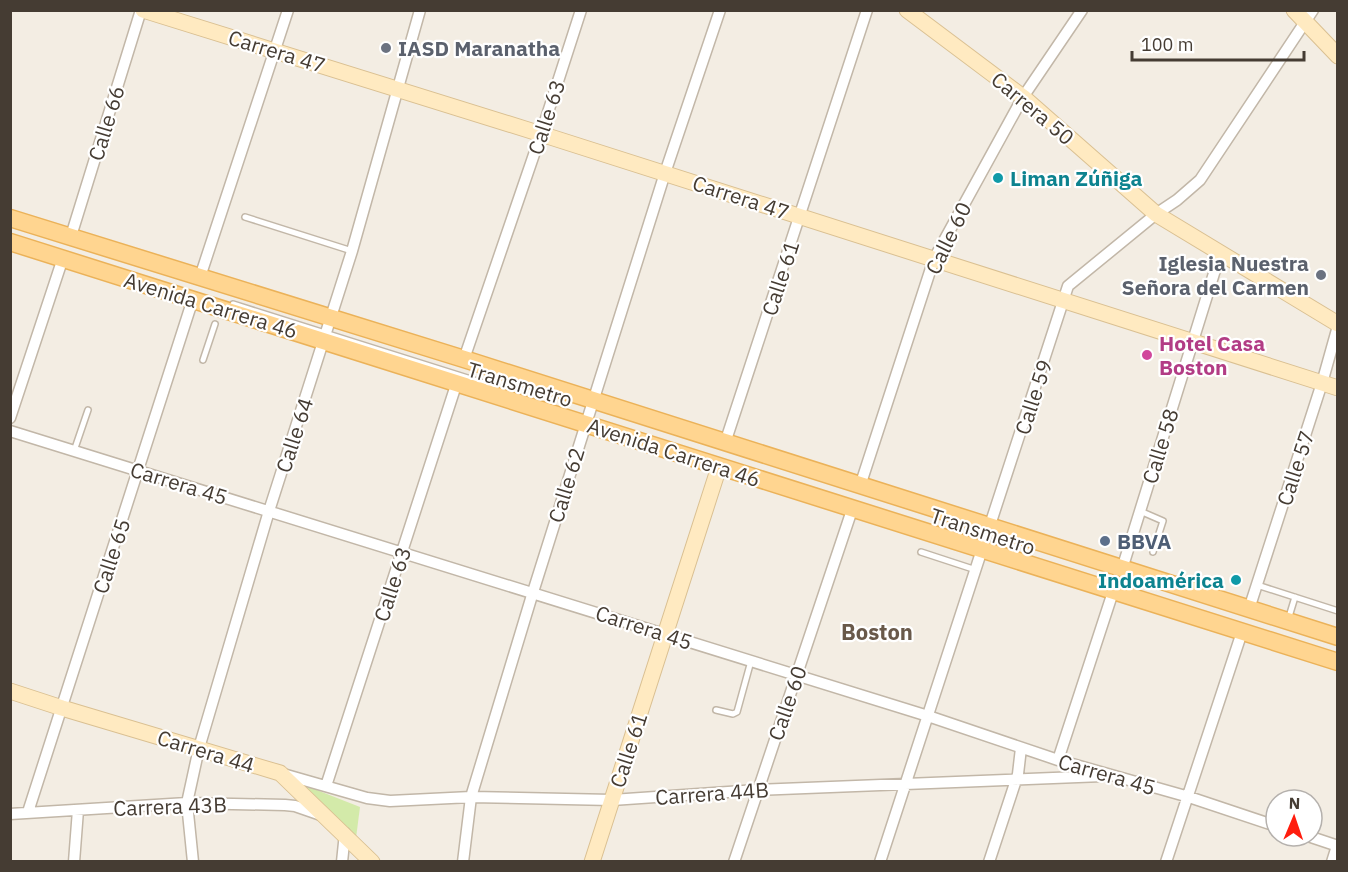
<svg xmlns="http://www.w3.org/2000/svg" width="1348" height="872" font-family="'IBM Plex Sans',sans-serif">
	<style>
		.green { fill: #d3eaa9 }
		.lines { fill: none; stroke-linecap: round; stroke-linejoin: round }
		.lane-casing { stroke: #c2b7a8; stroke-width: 8 }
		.street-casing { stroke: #c2b7a8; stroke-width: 13 }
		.secondary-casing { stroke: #dac092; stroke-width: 17 }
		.primary-casing { stroke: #ebb259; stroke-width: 19 }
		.lane { stroke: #fff; stroke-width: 5 }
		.street { stroke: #fff; stroke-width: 10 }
		.secondary { stroke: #ffeac1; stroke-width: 15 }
		.primary { stroke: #ffd590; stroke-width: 16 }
		.worship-dot { fill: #6b7280; stroke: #fff; stroke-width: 2 }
		.culture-dot { fill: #0f9aa8; stroke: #fff; stroke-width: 2 }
		.hotel-dot { fill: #d1479c; stroke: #fff; stroke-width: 2 }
		.service-dot { fill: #5c6f8a; stroke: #fff; stroke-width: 2 }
		.labels { text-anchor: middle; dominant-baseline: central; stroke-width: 4.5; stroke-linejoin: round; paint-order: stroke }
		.worship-label { font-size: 21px; font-weight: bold; fill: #5b616d; stroke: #fff; text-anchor: start }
		.street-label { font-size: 21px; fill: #453c33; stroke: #fff }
		.culture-label { font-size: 21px; font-weight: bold; fill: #0d838f; stroke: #fff; text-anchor: start }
		.hotel-label { font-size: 21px; font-weight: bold; fill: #b23c85; stroke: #fff; text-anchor: start }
		.service-label { font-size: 21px; font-weight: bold; fill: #4e5e75; stroke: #fff; text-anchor: start }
		.neighbourhood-label { font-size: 22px; font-weight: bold; fill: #69594a; stroke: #fff }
	</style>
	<rect width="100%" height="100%" fill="#f3ede3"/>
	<path class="green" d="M304 785 360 807 356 838Z"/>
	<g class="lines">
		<defs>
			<path id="lane" d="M245 217 352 251
				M233 304 493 386
				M203 360 215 324
				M74 451 88 410
				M1140 511 1163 521 1153 552
				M921 552 976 570
				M1257 585 1338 611
				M1288 620 1295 597
				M716 710 733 714 737 712 751 661"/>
			<path id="street" d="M71 236 141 10
				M200 277 288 10
				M464 359 541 134 581 10
				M10 418 63 258
				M10 431 928 716 1058 760 1189 797 1276 826
				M725 443 867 10
				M860 486 934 259 1023 97 1082 10
				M1122 569 1220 254
				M1249 609 1322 383 1338 326
				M1058 760 1113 592
				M283 774 367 798 390 801 471 797 612 800 757 790 1103 776
				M326 786 457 382
				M28 812 193 299
				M10 814 187 803 285 805 295 806 321 815
				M1308 836 1338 846
				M74 862 78 810
				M193 862 187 803 199 748 269 511 352 251 420 10
				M342 862 345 833
				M463 862 471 797 533 592 665 173 720 10
				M734 862 852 510
				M880 862 1068 286 1156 214 1177 200 1200 180 1313 10
				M989 862 1018 774 1021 748
				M1166 862 1242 632
				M1332 862 1337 846"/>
			<path id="secondary" d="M143 10 541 134 1338 388
				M907 10 1023 97 1156 214 1338 324
				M1294 10 1338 56
				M10 691 62 708 280 773 372 862
				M592 862 719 467"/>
			<path id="primary" d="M10 218 464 359 1338 637
				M10 242 1338 662"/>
		</defs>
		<use href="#lane" class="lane-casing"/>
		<use href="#street" class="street-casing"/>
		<use href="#secondary" class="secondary-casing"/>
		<use href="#primary" class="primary-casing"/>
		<use href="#lane" class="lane"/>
		<use href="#street" class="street"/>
		<use href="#secondary" class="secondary"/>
		<use href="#primary" class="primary"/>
	</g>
	<g class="worship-dot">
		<circle cx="386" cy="48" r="6"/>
		<circle cx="1321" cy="275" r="6"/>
	</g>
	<g class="culture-dot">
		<circle cx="998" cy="178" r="6"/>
		<circle cx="1236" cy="580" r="6"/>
	</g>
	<circle class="hotel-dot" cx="1147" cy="355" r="6"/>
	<circle class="service-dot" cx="1105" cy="541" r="6"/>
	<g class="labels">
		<g class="worship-label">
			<text x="398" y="48">IASD Maranatha</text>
			<text x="1309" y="263" text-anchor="end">Iglesia Nuestra<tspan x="1309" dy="24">Señora del Carmen</tspan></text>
		</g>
		<g class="street-label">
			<text transform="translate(277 51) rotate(17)">Carrera 47</text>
			<text transform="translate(1033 108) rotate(40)">Carrera 50</text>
			<text transform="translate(546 117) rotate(-72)">Calle 63</text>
			<text transform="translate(106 123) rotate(-73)">Calle 66</text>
			<text transform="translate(741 197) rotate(18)">Carrera 47</text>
			<text transform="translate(948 238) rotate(-64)">Calle 60</text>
			<text transform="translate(780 278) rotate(-72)">Calle 61</text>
			<text transform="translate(211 305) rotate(17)">Avenida Carrera 46</text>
			<text transform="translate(520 384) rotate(17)">Transmetro</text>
			<text transform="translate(1033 397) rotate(-72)">Calle 59</text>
			<text transform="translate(294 435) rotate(-72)">Calle 64</text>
			<text transform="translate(1160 446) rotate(-73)">Calle 58</text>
			<text transform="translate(674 452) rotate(18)">Avenida Carrera 46</text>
			<text transform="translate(1295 468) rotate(-72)">Calle 57</text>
			<text transform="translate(179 483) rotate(17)">Carrera 45</text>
			<text transform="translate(566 485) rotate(-73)">Calle 62</text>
			<text transform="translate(983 531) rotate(18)">Transmetro</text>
			<text transform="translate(111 556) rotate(-72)">Calle 65</text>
			<text transform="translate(392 584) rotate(-72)">Calle 63</text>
			<text transform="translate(644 627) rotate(18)">Carrera 45</text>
			<text transform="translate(787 703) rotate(-71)">Calle 60</text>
			<text transform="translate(628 750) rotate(-72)">Calle 61</text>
			<text transform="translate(206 751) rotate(17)">Carrera 44</text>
			<text transform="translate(1107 774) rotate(16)">Carrera 45</text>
			<text transform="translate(712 793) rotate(-4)">Carrera 44B</text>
			<text transform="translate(170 806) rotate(-2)">Carrera 43B</text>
		</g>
		<g class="culture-label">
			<text x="1010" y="178">Liman Zúñiga</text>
			<text x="1224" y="580" text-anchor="end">Indoamérica</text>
		</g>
		<g class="hotel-label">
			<text x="1159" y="343">Hotel Casa<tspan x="1159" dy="24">Boston</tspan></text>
		</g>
		<g class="service-label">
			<text x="1117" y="541">BBVA</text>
		</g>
		<g class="neighbourhood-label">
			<text x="877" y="631">Boston</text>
		</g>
	</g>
	<rect width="1348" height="872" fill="none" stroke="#453c33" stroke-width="24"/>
	<g transform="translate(1294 818) rotate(2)"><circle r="28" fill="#ffffff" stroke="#b5b1ad" stroke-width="1.5"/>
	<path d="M0-4.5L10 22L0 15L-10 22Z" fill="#ff1d0e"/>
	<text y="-9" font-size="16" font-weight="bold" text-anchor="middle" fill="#453c33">N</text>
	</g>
	<path d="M1132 51v9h172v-9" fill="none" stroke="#453c33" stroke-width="3"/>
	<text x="1141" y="51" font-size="18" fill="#453c33" stroke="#ffffff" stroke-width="4.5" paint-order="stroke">100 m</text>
</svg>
